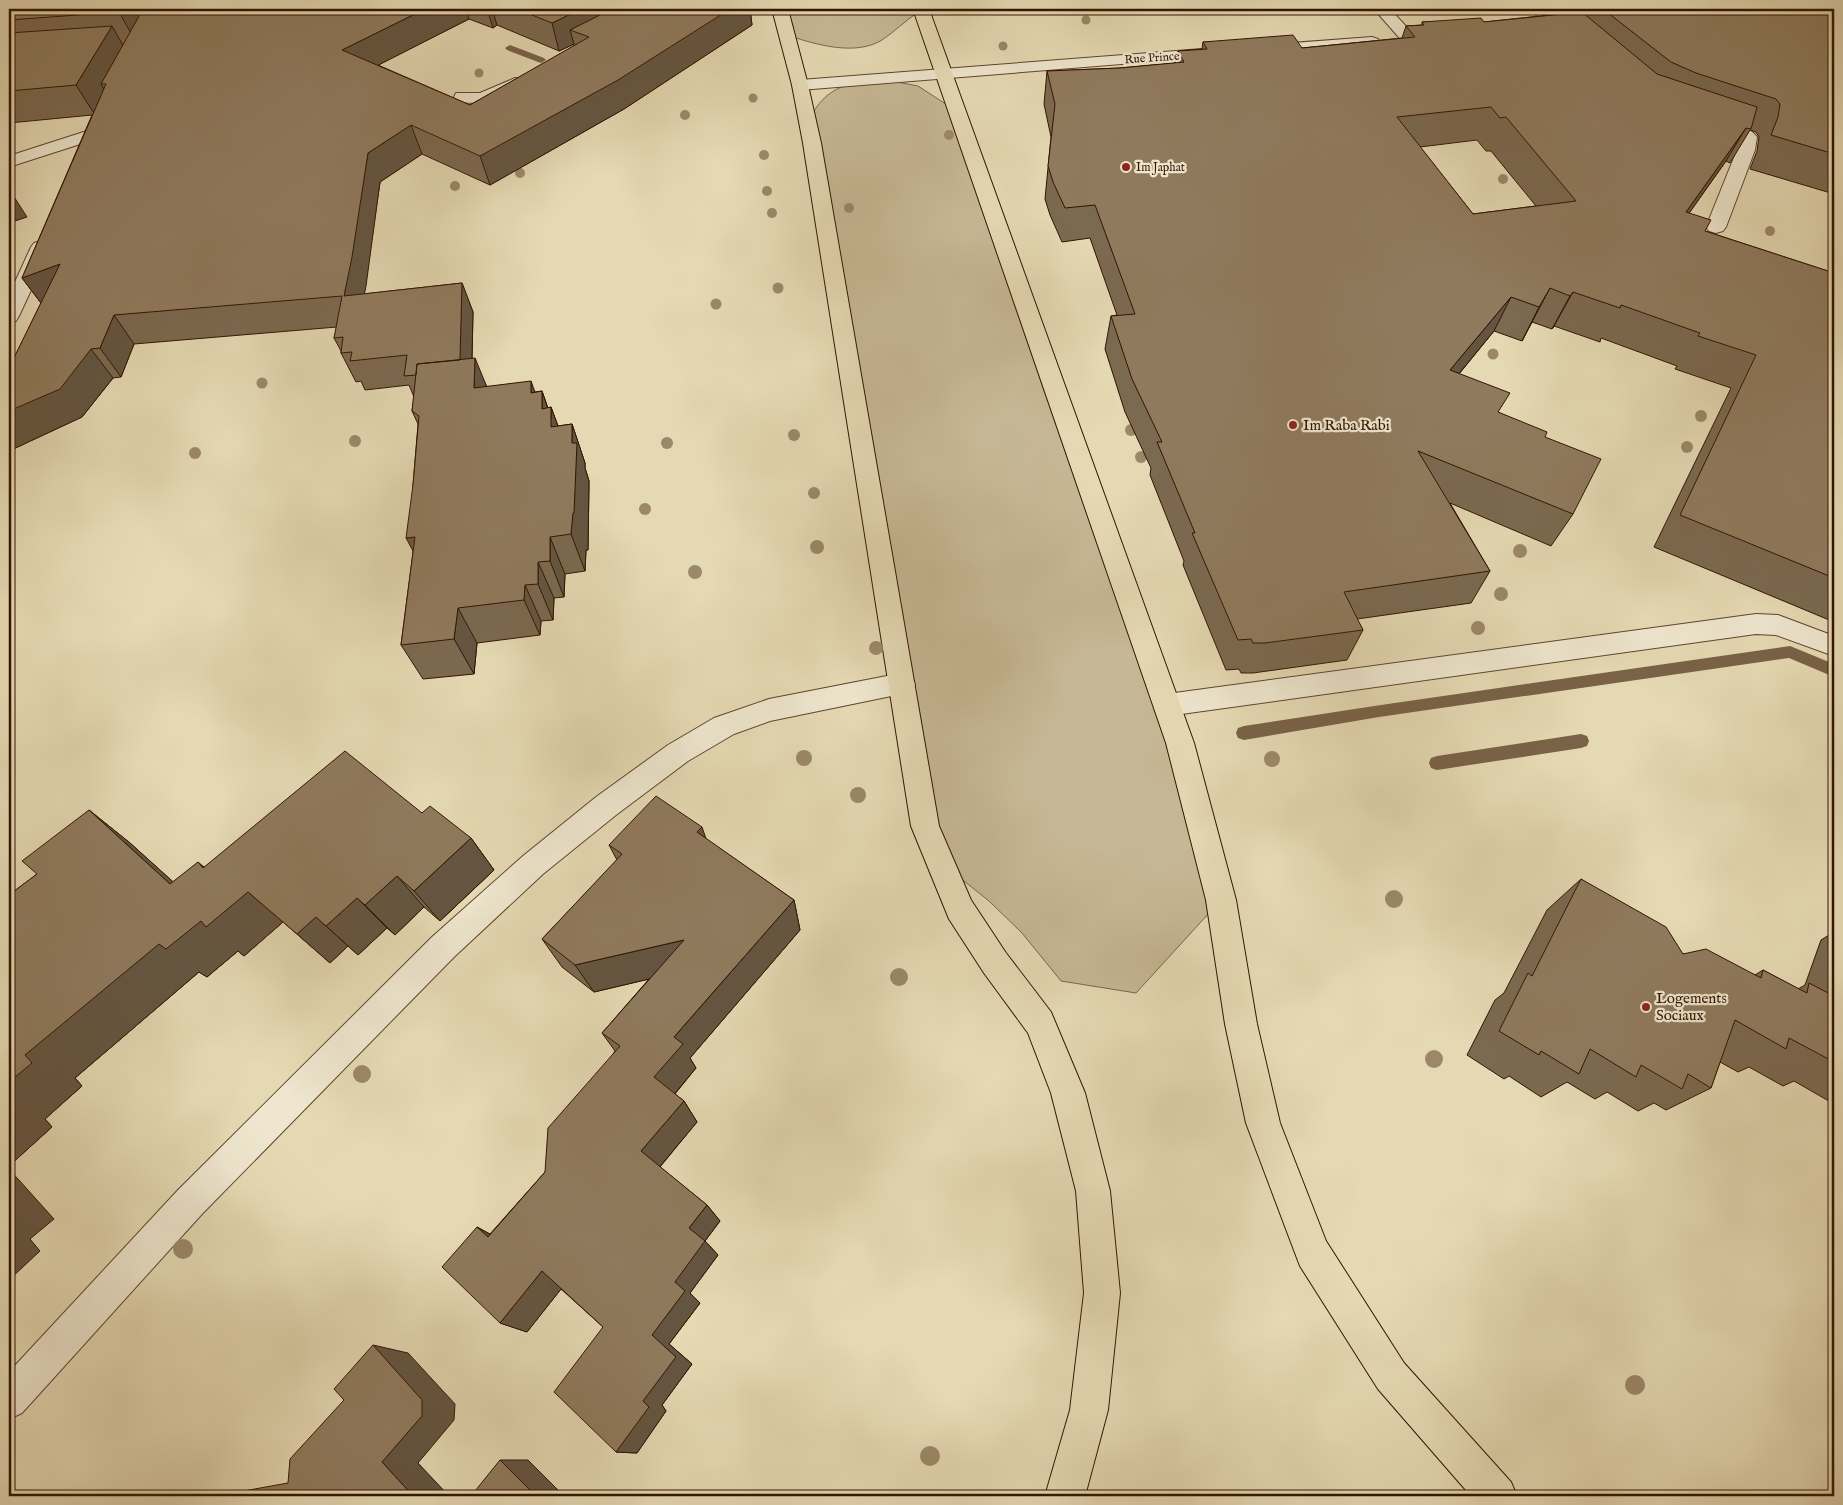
<svg xmlns="http://www.w3.org/2000/svg" width="1843" height="1505" font-family="'IM FELL English',serif">
	<style>
		.green { fill: #c7b895; stroke: #7c664a }
		.lines { fill: none; stroke-linecap: round; stroke-linejoin: round }
		.stream { fill: #796247; fill-rule: evenodd }
		.minor-casing { stroke: #5f452d; stroke-width: 2 }
		.major-casing { stroke: #321400; stroke-width: 2 }
		.minor { fill: #eee6ce; fill-rule: evenodd }
		.major { fill: #e5d9b3; fill-rule: evenodd }
		.tree { fill: #9b8869 }
		.wall { fill: #7b6950; stroke: #321400; fill-rule: evenodd }
		.shaded-wall { fill: #645541; stroke: #321400 }
		.building { fill: #8f7a5d; stroke: #321400; fill-rule: evenodd }
		.poi-dot { fill: #8f2418; stroke: #eee6ce; stroke-width: 2 }
		.labels { text-anchor: middle; dominant-baseline: central; stroke-width: 4.5; stroke-linejoin: round; paint-order: stroke }
		.far-street-label { font-size: 12px; fill: #321400; stroke: #eee6ce }
		.far-poi-label { font-size: 12px; fill: #321400; stroke: #eee6ce; text-anchor: start }
		.poi-label { font-size: 15px; fill: #321400; stroke: #eee6ce; text-anchor: start }
	</style>
	<rect width="100%" height="100%" fill="#e5d9b3"/>
	<filter id="stains"><feTurbulence type="fractalNoise" baseFrequency=".004" numOctaves="4"/><feColorMatrix values="0 0 0 0 .2 0 0 0 0 .09 0 0 0 0 .02 0 0 0 .5 -.17"/></filter>
	<radialGradient id="worn" r=".72"><stop offset=".6" stop-color="#630" stop-opacity="0"/><stop offset="1" stop-color="#630" stop-opacity=".3"/></radialGradient>
	<path class="green" d="M783 9H916L917 13C905 21 894 32 882 40 856 56 817 45 790 36Z
		M886 80 918 86 958 112 1221 900 1136 993 1061 981 1022 933 989 901 954 873 932 825 812 114C831 82 854 83 886 80Z"/>
	<g class="lines">
		<path class="stream" d="M510 45 544 58 546 60 541 63 538 62 507 50 505 48Z
			M1790 646 1834 664V677L1789 658 1379 717 1244 740 1238 738 1236 733 1238 728 1244 726 1381 705Z
			M1581 734 1587 736 1589 741 1587 746 1581 748 1437 770 1431 768 1429 763 1431 758 1437 756Z"/>
		<defs>
			<path id="minor" d="M1374 9H1390L1415 36 1417 39 1415 42H1403Z
				M1530 9H1547L1581 41 1579 44H1567Z
				M1372 37 1378 39 1380 42 1378 45 1265 55 1259 53 1257 50 1259 47 1265 45Z
				M1215 48 1221 50 1223 53 1221 56 800 90 794 89 792 85 794 81 800 80Z
				M515 78 521 79 523 83 521 87C498 97 483 107 456 101L454 97 456 93H480Z
				M1712 120C1726 123 1748 124 1757 137L1755 150 1726 227 1723 231 1716 233 1709 231 1706 227 1737 150 1739 139 1728 134 1706 129 1703 125 1706 121Z
				M96 128 102 129 105 133 102 137 9 167V156Z
				M41 241 48 243 51 247 19 316 16 321 9 322V295L31 247 34 243Z
				M1756 614 1778 615 1834 636V656L1776 635 1756 634 1167 716 1158 713 1154 705 1158 697 1167 694Z
				M902 673 911 676 915 684 911 692 770 721 734 734 688 761 616 815 543 874 454 957 202 1214 22 1413 9 1419V1372L178 1190 432 937 523 856 596 797 668 745 714 718 769 699Z"/>
			<path id="major" d="M772 9H788L808 85 821 143 939 826 971 900 1006 953 1051 1012 1085 1093 1110 1191 1120 1293 1108 1410 1085 1496H1045L1070 1410 1084 1293 1076 1191 1051 1093 1028 1033 984 973 949 919 911 826 803 143 792 85Z
				M913 9H929L1194 743 1236 900 1257 1024 1280 1123 1326 1241 1404 1363 1511 1482 1517 1496H1471L1378 1389 1300 1266 1295 1253 1246 1123 1225 1024 1206 900 1166 743Z"/>
		</defs>
		<use href="#minor" class="minor-casing"/>
		<use href="#major" class="major-casing"/>
		<use href="#minor" class="minor"/>
		<use href="#major" class="major"/>
	</g>
	<g class="tree">
		<circle cx="1086" cy="20" r="4.5"/>
		<circle cx="1003" cy="46" r="4.5"/>
		<circle cx="479" cy="73" r="4.5"/>
		<circle cx="753" cy="98" r="4.5"/>
		<circle cx="685" cy="115" r="5"/>
		<circle cx="949" cy="135" r="5"/>
		<circle cx="764" cy="155" r="5"/>
		<circle cx="520" cy="173" r="5"/>
		<circle cx="1503" cy="179" r="5"/>
		<circle cx="455" cy="186" r="5"/>
		<circle cx="767" cy="191" r="5"/>
		<circle cx="849" cy="208" r="5"/>
		<circle cx="772" cy="213" r="5"/>
		<circle cx="1770" cy="231" r="5"/>
		<circle cx="778" cy="288" r="5.5"/>
		<circle cx="716" cy="304" r="5.5"/>
		<circle cx="1493" cy="354" r="5.5"/>
		<circle cx="262" cy="383" r="5.5"/>
		<circle cx="1701" cy="416" r="6"/>
		<circle cx="1131" cy="430" r="6"/>
		<circle cx="794" cy="435" r="6"/>
		<circle cx="355" cy="441" r="6"/>
		<circle cx="667" cy="443" r="6"/>
		<circle cx="1687" cy="447" r="6"/>
		<circle cx="195" cy="453" r="6"/>
		<circle cx="1141" cy="457" r="6"/>
		<circle cx="814" cy="493" r="6"/>
		<circle cx="645" cy="509" r="6"/>
		<circle cx="817" cy="547" r="7"/>
		<circle cx="1520" cy="551" r="7"/>
		<circle cx="695" cy="572" r="7"/>
		<circle cx="1501" cy="594" r="7"/>
		<circle cx="1478" cy="628" r="7"/>
		<circle cx="876" cy="648" r="7"/>
		<circle cx="804" cy="758" r="8"/>
		<circle cx="1272" cy="759" r="8"/>
		<circle cx="858" cy="795" r="8"/>
		<circle cx="1394" cy="899" r="9"/>
		<circle cx="899" cy="977" r="9"/>
		<circle cx="1434" cy="1059" r="9"/>
		<circle cx="362" cy="1074" r="9"/>
		<circle cx="183" cy="1249" r="10"/>
		<circle cx="1635" cy="1385" r="10"/>
		<circle cx="930" cy="1456" r="10"/>
	</g>
	<path class="wall" d="M9 9H138L141 14 143 9H750L752 25 624 109 490 185 422 154 380 182 364 294 462 283 473 312 472 359 487 387 535 392 542 391 548 408 551 407 558 426 572 424 585 463V468L589 481 588 550H586L585 571 565 574 564 597 554 598 553 620 541 621 540 635 477 643 474 674 423 679 401 645 413 552V485L418 424 412 411 414 397 409 385 365 390 361 381 356 382 341 353V351L334 338 337 327 134 344 121 377 113 378 82 417 9 451V368L41 303 22 278 92 115 9 123ZM469 19 493 28 497 25 559 51 574 44V46L470 105 378 65Z
		M1552 9H1834V194L1750 169 1757 151 1759 137 1756 132 1750 130 1730 163 1726 161 1689 213 1705 231 1834 273V622L1654 547 1731 388 1675 369 1677 366 1601 338 1600 342 1554 326 1552 329 1532 322 1522 341 1494 331 1459 374 1499 413 1545 437 1573 514 1551 546 1450 503 1490 571 1471 603 1357 619 1363 630 1347 660 1253 673H1241L1239 669 1226 670 1183 565 1184 561 1150 475 1151 468 1125 412 1105 349 1111 316 1117 315 1090 238 1062 242 1050 215 1045 199 1051 137 1044 104 1047 71 1120 68 1175 63 1178 51 1202 49 1203 42 1302 48 1402 38 1406 26 1422 25V22H1484L1558 14ZM1477 140 1486 151H1491L1536 206 1473 214 1420 147Z
		M89 810 130 843 173 882 204 867 422 813 471 838 494 870 440 921 424 907 395 935 387 928 358 955 348 946 330 963 283 922 244 956 238 951 207 977 199 972 75 1078 82 1086 45 1119 52 1127 9 1166V895L37 874Z
		M706 839 794 900 800 930 690 1058 696 1068 675 1094 684 1101 697 1122 660 1167 707 1205 720 1221 705 1241 718 1255 690 1293 700 1303 669 1344 692 1364 662 1405 666 1411 637 1453 616 1452 603 1327 561 1289 527 1332 500 1323 477 1227 490 1234 545 1172 615 1051 602 1033 649 979 594 992 562 967 542 939 617 860 609 845Z
		M1581 879 1683 954 1755 975 1763 970 1798 989 1805 985 1821 940 1834 932V1104L1794 1081 1783 1086 1749 1067 1738 1072 1720 1062 1711 1088 1666 1110 1654 1103 1638 1111 1607 1092 1595 1099 1567 1082 1541 1097 1509 1076 1504 1079 1467 1055 1495 1000 1504 993 1547 910Z"/>
	<path class="shaded-wall" d="M121 9H138L145 22 136 42 119 12Z
		M425 9H466L469 19 353 78 342 50Z
		M487 9H492L497 25 493 28Z
		M581 9H614L570 30 574 44 559 51 552 23Z
		M730 9H750L752 25 624 109 490 185 480 156Z
		M112 26 129 56 101 84 107 94 95 115 76 85Z
		M411 125 422 154 380 182 366 286 358 325 344 296 368 153Z
		M1746 128 1726 161 1666 246 1686 212Z
		M9 189 27 217 9 223Z
		M60 264 44 307 22 278Z
		M462 283 473 312 471 399 459 370Z
		M1550 288 1532 322 1522 341 1539 307Z
		M1573 292 1554 326 1552 329 1570 296Z
		M1511 297 1494 331 1434 404 1450 370Z
		M114 315 134 344 121 377 100 348Z
		M91 349 113 378 82 417 9 451V411Z
		M475 358 491 397 474 388Z
		M531 381 545 420 531 393Z
		M542 391 551 418V407L565 446 555 439 542 409Z
		M572 424 585 463V468L589 481 588 550H586L585 571 571 534Z
		M415 537 426 575 406 538Z
		M550 537 565 574 564 597 550 561Z
		M538 562 554 598 553 620 538 584Z
		M525 585 541 621 540 635 524 600Z
		M458 608 477 643 474 674 454 639Z
		M89 810 130 843 209 914 170 884Z
		M702 827 713 859 697 832Z
		M471 838 494 870 440 921 414 891Z
		M198 862 235 893 248 892 283 922 244 956 238 951 207 977 199 972 75 1078 82 1086 45 1119 52 1127 9 1166V1082L25 1055 203 868Z
		M397 876 424 907 395 935 365 905Z
		M357 898 387 928 358 955 326 926Z
		M794 900 800 930 690 1058 696 1068 670 1099 654 1077 674 1037Z
		M316 917 348 946 330 963 297 934Z
		M684 940 696 968 594 992 575 965Z
		M684 1101 697 1122 657 1170 641 1151Z
		M9 1169 54 1219 30 1239 40 1251 9 1280Z
		M707 1205 720 1221 705 1241 718 1255 690 1293 700 1303 669 1344 692 1364 662 1405 666 1411 637 1453 616 1452 643 1401 652 1335 689 1228Z
		M477 1227 504 1242 488 1237Z
		M542 1271 565 1284 527 1332 500 1323Z
		M373 1345 408 1353 455 1404 454 1420 418 1463 449 1496H413L382 1462Z
		M500 1460H528L564 1496H536Z"/>
	<path class="building" d="M9 9H121L119 12 9 20Z
		M143 9H425L342 50 470 105 589 37 570 30 612 9H730L618 80 480 156 411 125 368 153 352 257 344 296 462 283 460 360 417 364 416 375 404 376 407 355 350 361 352 352 341 353 343 337 334 338 342 296 114 315 100 348 91 349 60 389 9 411V368L60 264 22 278 106 84H101Z
		M517 9H581L552 23Z
		M1603 9H1834V154L1771 135 1778 117 1780 104 1776 99 1696 73 1671 62Z
		M1582 12 1657 74 1757 107 1751 129 1746 128 1686 212 1711 220 1705 231 1834 273V578L1680 515 1756 355 1698 336 1700 333 1621 305 1620 308 1573 292 1570 296 1550 288 1539 307 1511 297 1450 370 1510 393 1498 412 1547 432 1545 437 1601 459 1573 514 1418 451 1490 571 1344 592 1363 630 1265 643H1253L1251 639 1238 640 1192 533H1195L1157 442H1162L1132 379 1111 316 1135 314 1095 205 1065 208 1053 182 1048 166 1055 104 1047 71 1120 68 1184 62 1178 51 1207 49 1203 42 1293 35 1302 48 1415 37 1406 26 1424 25 1422 22 1481 18 1484 22ZM1491 107 1500 118 1506 117 1576 201 1473 214 1397 117Z
		M112 26 76 85 9 91V33Z
		M475 358 474 388 531 381V393L542 391V409L551 407V427L572 424V443H577L574 513H573L571 534 550 537V561L538 562V584L525 585 524 600 458 608 454 639 401 645 415 537 406 538 413 485 419 416 412 411 417 364Z
		M345 751 422 813 430 806 471 838 414 891 397 876 365 905 357 898 326 926 316 917 297 934 248 892 206 927 201 921 166 949 159 944 25 1055 32 1063 9 1082V895L37 874 22 861 89 810 170 884 198 862 203 868Z
		M656 796 702 827 697 832 794 900 674 1037 683 1044 654 1077 684 1101 641 1151 707 1205 689 1228 705 1241 675 1282 685 1291 652 1335 676 1357 643 1401 649 1407 616 1452 554 1392 603 1327 542 1271 500 1323 442 1267 477 1227 488 1237 545 1172 548 1128 620 1046 602 1033 684 940 575 965 542 939 622 854 609 845Z
		M1581 879 1666 927 1683 954 1706 949 1761 978 1763 970 1807 993 1809 983 1834 996V1062L1789 1038 1786 1049 1735 1020 1711 1088 1688 1074 1682 1089 1641 1065 1636 1077 1590 1049 1579 1074 1541 1051 1539 1055 1499 1031 1528 973 1532 976Z
		M373 1345 422 1400V1416L382 1462 413 1496H224L227 1494 288 1483 290 1459 344 1400 334 1389Z
		M500 1460 536 1496H471Z"/>
	<g class="poi-dot">
		<circle cx="1126" cy="167" r="5"/>
		<circle cx="1293" cy="425" r="5"/>
		<circle cx="1646" cy="1007" r="5"/>
	</g>
	<g class="labels">
		<g class="far-street-label">
			<text transform="translate(1152 58) rotate(-4)">Rue Prince</text>
		</g>
		<g class="far-poi-label">
			<text x="1136" y="167">Im Japhat</text>
		</g>
		<g class="poi-label">
			<text x="1303" y="425">Im Raba Rabi</text>
			<text x="1656" y="998">Logements<tspan x="1656" dy="17">Sociaux</tspan></text>
		</g>
	</g>
	<rect width="1843" height="1505" fill="none" stroke="#e5d9b3" stroke-width="30"/>
	<rect x="10" y="10" width="1823" height="1485" fill="none" stroke="#321400" stroke-width="2.5"/>
	<rect x="15" y="15" width="1813" height="1475" fill="none" stroke="#321400"/>
	<rect width="100%" height="100%" filter="url(#stains)"/>
	<rect width="100%" height="100%" fill="url(#worn)"/>
</svg>
